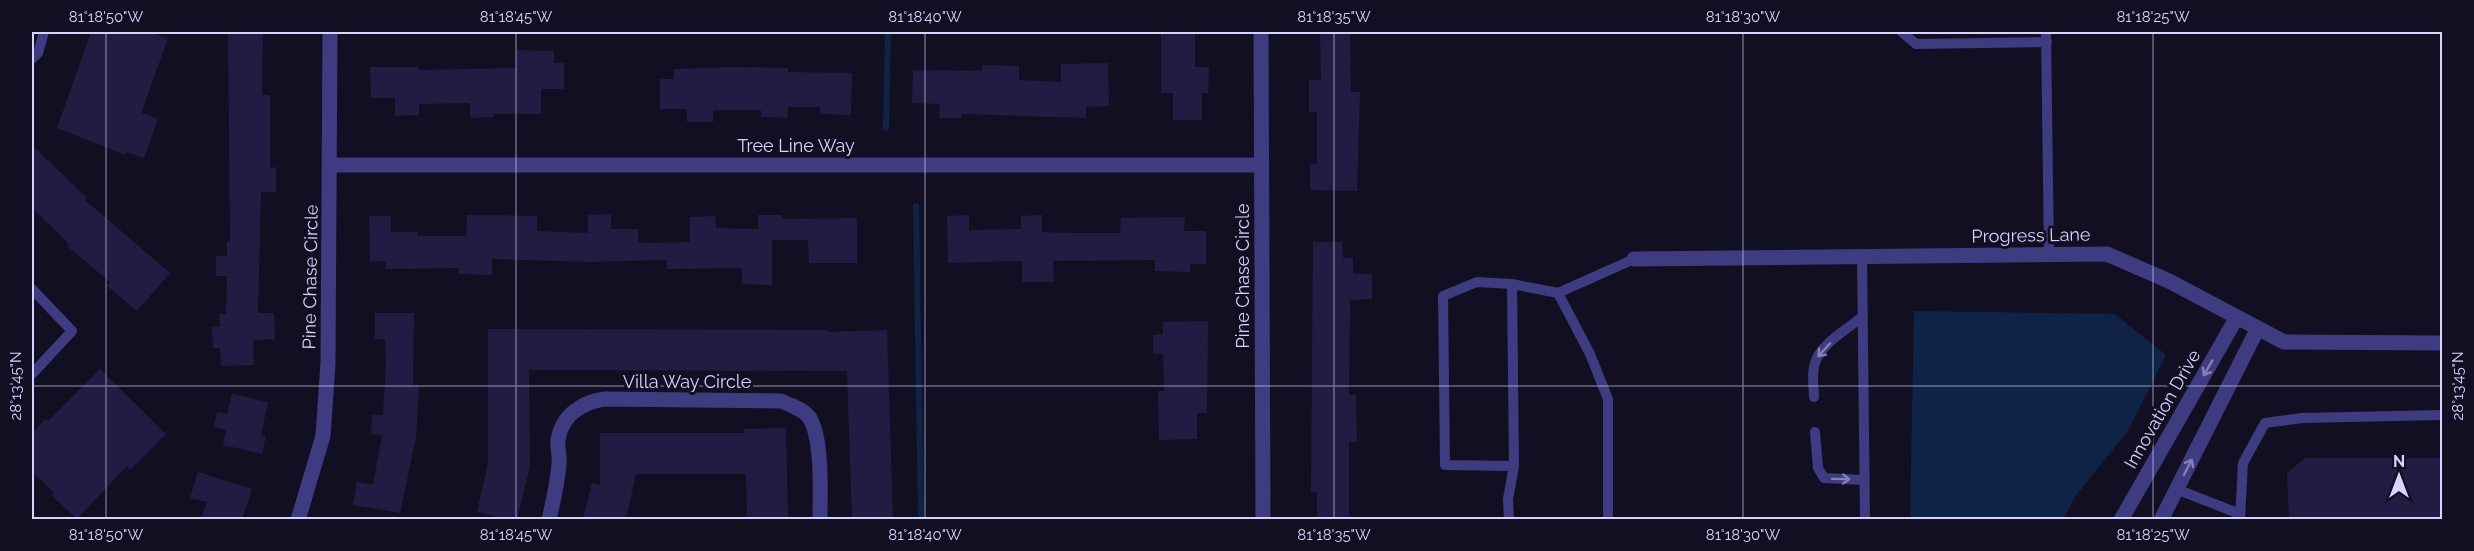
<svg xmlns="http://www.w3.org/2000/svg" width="2474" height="551" font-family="Raleway,sans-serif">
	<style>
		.water { fill: #0f2346 }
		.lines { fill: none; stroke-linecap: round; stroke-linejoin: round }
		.stream { stroke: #0f2346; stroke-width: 6 }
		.building { fill: #241b43 }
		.lane { stroke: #3f3b80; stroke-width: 10 }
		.street { stroke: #3f3b80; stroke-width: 15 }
		.oneway { stroke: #847fb9 }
		.ticks { fill: none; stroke: #d8d2fe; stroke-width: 1.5; stroke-opacity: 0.45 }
		.labels { text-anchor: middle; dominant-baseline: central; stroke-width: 6; stroke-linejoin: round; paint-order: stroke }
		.street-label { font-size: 18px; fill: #d8d2fe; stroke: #130f23 }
		.neatline { fill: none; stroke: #d8d2fe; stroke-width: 2 }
		.ticks-label { font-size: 15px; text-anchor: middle; fill: #d8d2fe }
	</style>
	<rect width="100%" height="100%" fill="#130f23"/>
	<path class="water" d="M1914 311 2115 314 2166 355 2128 431 2074 498 2064 519H1910Z"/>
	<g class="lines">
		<path class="stream" d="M886 128 888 32
			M916 206 921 520"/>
	</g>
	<path class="building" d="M91 32H149L168 38 143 108 142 113 158 119 144 158 126 152 125 155 57 128Z
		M228 32H263L262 95H270V168L276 167V192H261L258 313H274L275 339 253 340 254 365 221 366 220 348H213L212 327H220L219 314H226L227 276H216V256H227V241H230Z
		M1161 32H1195V67H1209L1208 93H1202V120H1173V93H1161Z
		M1320 32H1350L1351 92H1360L1357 191 1310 190V164H1317V112H1309V80H1321Z
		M516 50 554 51V63H564V89H541V114H493V117L470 118V103L419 104V115L395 116V98H371L370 67H419V70L516 68Z
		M1108 63 1109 106 1086 107V118L961 114V118H939L940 104 912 103 913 70 982 71V65L1019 66V80L1061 82V64Z
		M735 67 788 68V72L852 73 851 115 820 114V107H788L787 118 761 117V110H713V122H687V109H660V79H674V69Z
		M32 145 87 198 85 200 170 273 137 311 107 286 110 282 67 246 69 244 32 208Z
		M611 214V229H638V243L690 242V217L715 216 716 228 758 229V215H782V219L857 218V263H809L808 240H772V285L742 284V268L667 269V260L589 262 492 259V275L458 274 459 268 386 269V261L370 262 369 216H391V232H417L418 236H466L467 215 537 216V231L588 233V215Z
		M969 215V230L1021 229V216L1042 215V232L1070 233H1120L1121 218 1185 217 1184 231H1206V264H1190V272L1155 271V260L1053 261 1054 282H1022V261L948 263 947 216Z
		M1313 242H1342L1343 258H1353V274H1372V299L1350 300 1349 395H1356L1357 442H1349V517L1317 518V492H1311Z
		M375 313H414L413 385H419L416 437 400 513 353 505 357 482 373 485 382 435 371 434 372 415H383L386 365 385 339H375Z
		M1208 321 1207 413H1197V439L1159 440 1158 391H1164L1163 354H1153V335L1163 334V322Z
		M488 329 826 330V332L887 330 893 519H852L847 371 529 370 530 467 517 519H506L477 512 488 463Z
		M100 369 166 434 130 470 127 466 77 519 51 495 54 493 32 472V433L45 419 48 421Z
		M232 394 268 402 261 435 266 436 262 454 223 445 226 430 214 427 217 412 227 414Z
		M786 428 788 518 747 519 746 474H636L626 519H583L592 483 600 485V433H744V429Z
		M2305 458H2442V517L2289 519 2287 473Z
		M198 472 252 489 242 519H201L207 502 190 498Z"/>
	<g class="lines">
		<path class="lane" d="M1902 32 1916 44 2047 42
			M2046 32 2049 255
			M32 59 38 53 44 32
			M1862 257 1865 520
			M1512 284 1514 466 1445 465 1443 296 1477 282 1512 284 1558 293 1634 259
			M32 289 72 331 32 374
			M1558 293 1590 354 1608 399V520
			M1814 397C1814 387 1811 374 1815 363 1820 344 1848 329 1863 316
			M1815 432 1818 468 1824 478 1865 480
			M2176 489 2240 514
			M1509 520 1508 499 1514 466
			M2240 520 2243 463 2265 423 2302 418 2442 415"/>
		<path class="street" d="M1261 32 1263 520
			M331 165H1261
			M1634 259 2107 254 2169 281 2284 342 2442 343
			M298 520 323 436 328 363 330 32
			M549 520C553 501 558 482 559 463 560 456 557 447 558 440 562 415 582 402 605 399L781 401C790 405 803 409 809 417 823 438 820 494 820 520
			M2121 520 2237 317
			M2161 520 2258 328"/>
	</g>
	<defs><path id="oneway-shaft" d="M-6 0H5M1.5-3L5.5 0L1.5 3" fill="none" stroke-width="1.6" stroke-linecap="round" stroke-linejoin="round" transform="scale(1.5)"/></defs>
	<g class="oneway">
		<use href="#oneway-shaft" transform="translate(1824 350) rotate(133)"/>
		<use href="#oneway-shaft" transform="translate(2208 368) rotate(120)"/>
		<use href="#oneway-shaft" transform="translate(2188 467) rotate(-63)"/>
		<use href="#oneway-shaft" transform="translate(1841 479) rotate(1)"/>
	</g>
	<path class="ticks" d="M106 32V520M516 32V520M925 32V520M1334 32V520M1743 32V520M2153 32V520M32 386H2442"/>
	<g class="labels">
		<g class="street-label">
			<text x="796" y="145">Tree Line Way</text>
			<text transform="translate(2031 235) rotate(-1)">Progress Lane</text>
			<text transform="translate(1242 276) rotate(-90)">Pine Chase Circle</text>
			<text transform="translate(310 277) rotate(-89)">Pine Chase Circle</text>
			<text x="687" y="381">Villa Way Circle</text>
			<text transform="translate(2162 409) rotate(-60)">Innovation Drive</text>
		</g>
	</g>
	<rect width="2474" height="551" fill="none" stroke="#130f23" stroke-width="66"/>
	<g transform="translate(2399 476)" stroke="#130f23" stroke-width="4.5" paint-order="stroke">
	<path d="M0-4.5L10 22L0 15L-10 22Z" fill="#d8d2fe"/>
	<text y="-9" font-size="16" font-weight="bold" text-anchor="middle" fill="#d8d2fe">N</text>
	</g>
	<rect x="33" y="33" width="2408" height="485" class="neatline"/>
	<g class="ticks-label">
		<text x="106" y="22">81°18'50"W</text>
		<text x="516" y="22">81°18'45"W</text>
		<text x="925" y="22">81°18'40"W</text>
		<text x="1334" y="22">81°18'35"W</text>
		<text x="1743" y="22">81°18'30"W</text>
		<text x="2153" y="22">81°18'25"W</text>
		<text transform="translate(16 386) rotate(-90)" y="5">28°13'45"N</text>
		<text transform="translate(2458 386) rotate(-90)" y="5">28°13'45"N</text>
		<text x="106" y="540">81°18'50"W</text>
		<text x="516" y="540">81°18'45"W</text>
		<text x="925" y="540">81°18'40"W</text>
		<text x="1334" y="540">81°18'35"W</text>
		<text x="1743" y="540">81°18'30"W</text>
		<text x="2153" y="540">81°18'25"W</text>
	</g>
</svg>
